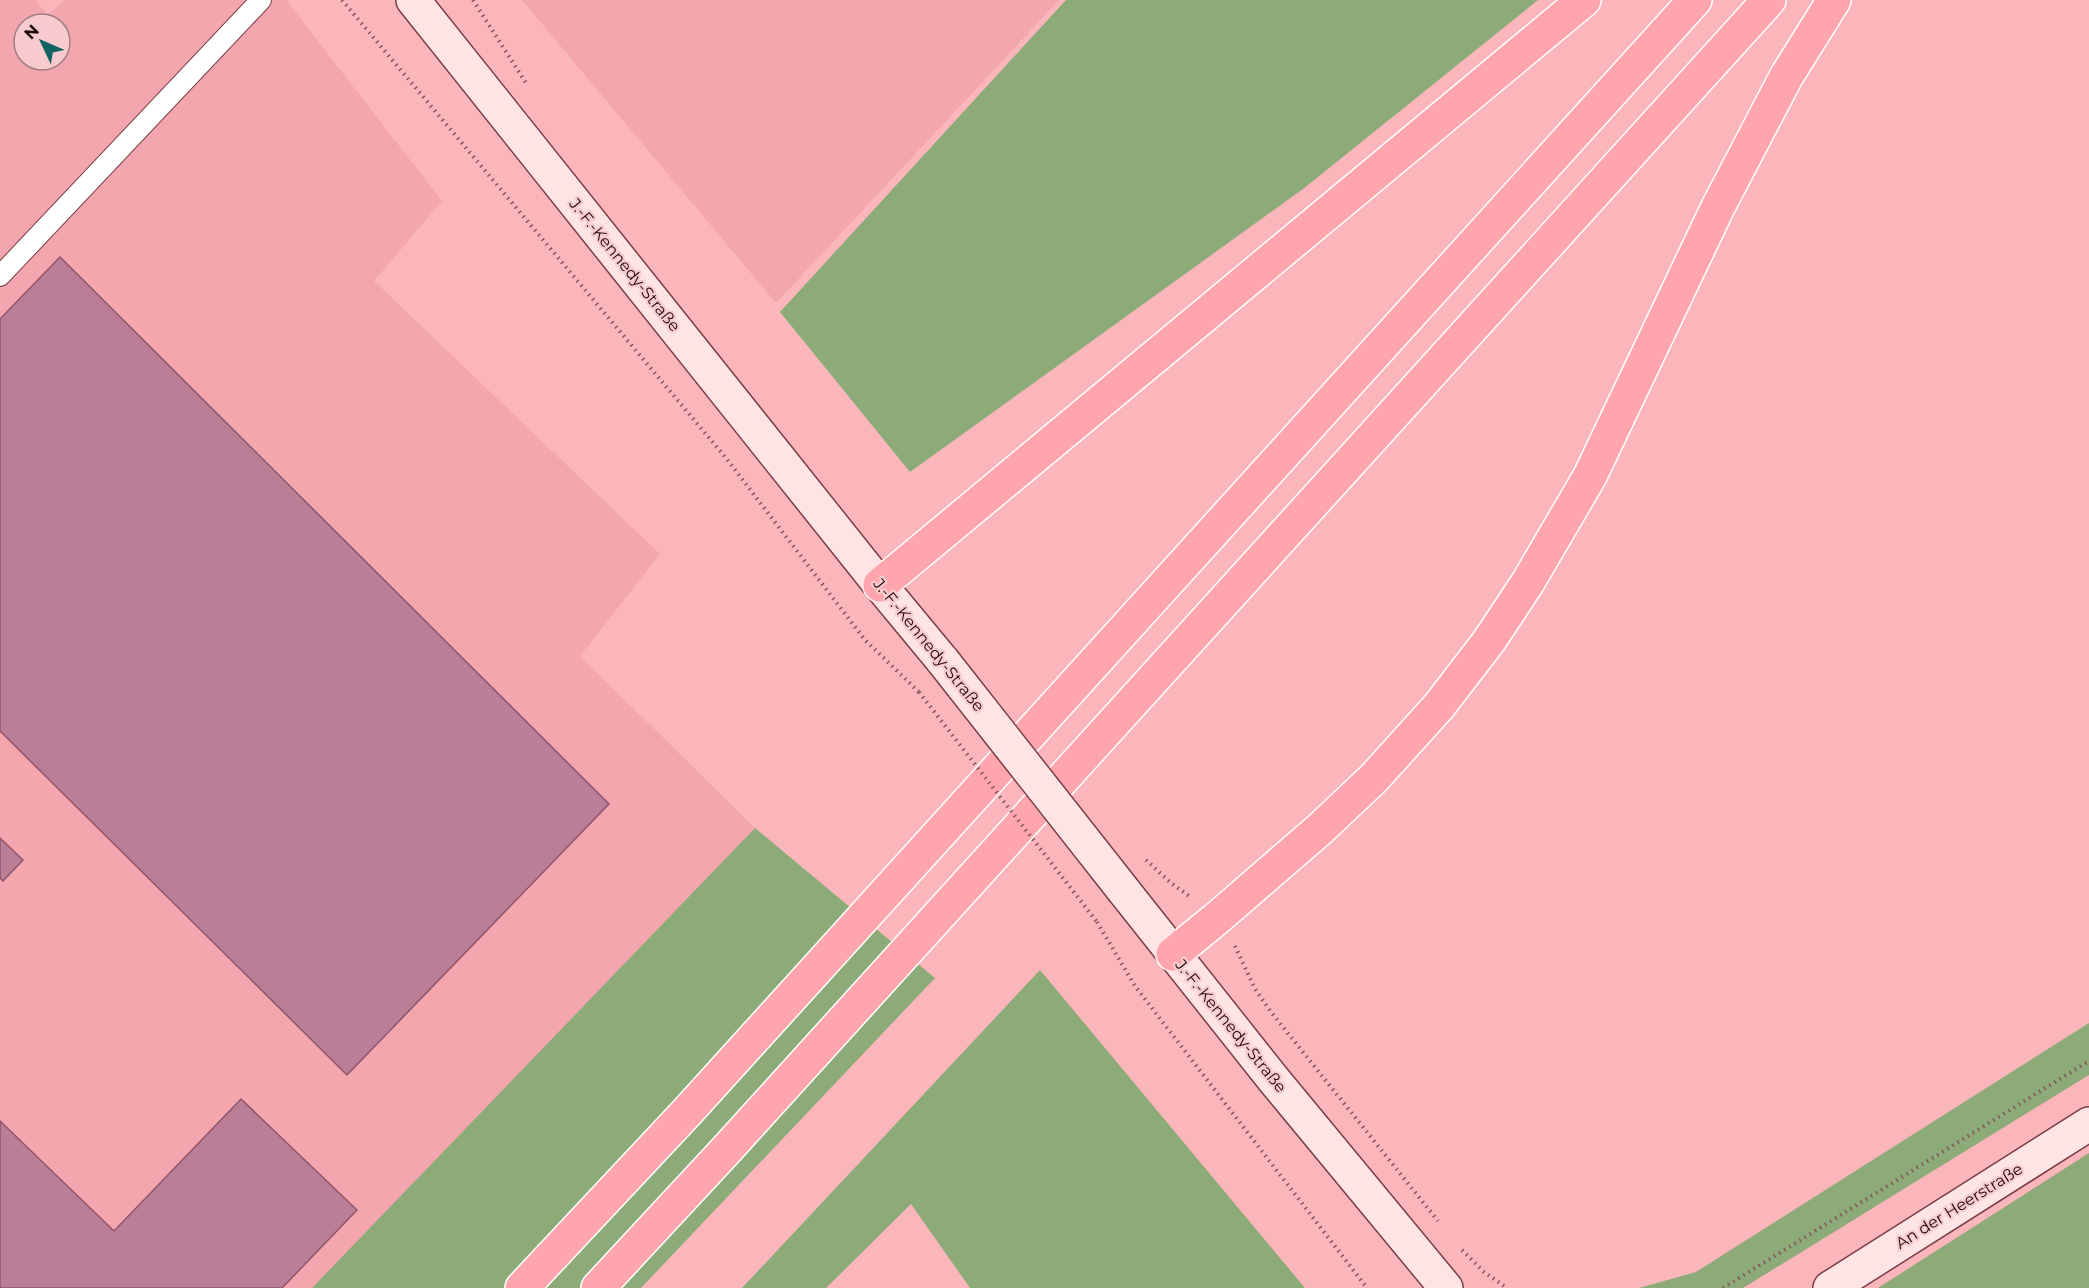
<svg xmlns="http://www.w3.org/2000/svg" width="2089" height="1288" font-family="Montserrat,sans-serif">
	<style>
		.built { fill: #f3a6ad; fill-rule: evenodd }
		.green { fill: #8cab78 }
		.building { fill: #ba7e96; stroke: #8e556d; stroke-width: 1.5 }
		.lines { fill: none; stroke-linecap: round; stroke-linejoin: round }
		.lane-casing { stroke: #793e45; stroke-width: 22 }
		.secondary-casing { stroke: #793e45; stroke-width: 36 }
		.highway-casing { stroke: #fff; stroke-width: 36 }
		.path { stroke: #83575b; stroke-width: 4; stroke-dasharray: 1.5 4.5; stroke-linecap: butt }
		.lane { stroke: #fff; stroke-width: 20 }
		.secondary { stroke: #ffe4e6; stroke-width: 33 }
		.highway { stroke: #ffa5ad; stroke-width: 33 }
		.secondary-bridge-casing { stroke: #793e45; stroke-width: 36; stroke-linecap: butt }
		.path-bridge { stroke: #83575b; stroke-width: 4; stroke-dasharray: 1.5 4.5; stroke-linecap: butt }
		.secondary-bridge { stroke: #ffe4e6; stroke-width: 33 }
		.labels { text-anchor: middle; dominant-baseline: central; stroke-width: 4.5; stroke-linejoin: round; paint-order: stroke }
		.street-label { font-size: 16px; fill: #1e070a; stroke: #f7cbce }
	</style>
	<rect width="100%" height="100%" fill="#fbb6bb"/>
	<path class="built" d="M0 0H35L48 15 65 0H286L442 201 374 281 660 554 580 656 755 828 313 1288H0ZM24 24H60V60H24Z
		M522 0H1059L776 303Z"/>
	<path class="green" d="M1066 0H1538L1303 189 910 472 780 312Z
		M755 828 935 978 641 1288H312Z
		M1040 970 1305 1288H970L911 1204 826 1288H742Z
		M2089 1023V1075L1743 1288H1639L1696 1272Z
		M2089 1153V1288H1878Z"/>
	<path class="building" d="M60 257 609 804 347 1075 0 731V319Z
		M0 838 23 860 3 881 0 878Z
		M241 1099 357 1210 282 1288H0V1121L114 1231Z"/>
	<g class="lines">
		<defs>
			<path id="lane" d="M0 276 261 0"/>
			<path id="secondary" d="M413 0 880 585 943 661
				M1124 891 1274 1080 1446 1288
				M1830 1288 2089 1124"/>
			<path id="highway" d="M880 585 1584 0
				M1173 954 1216 919 1320 829 1374 778 1439 706 1489 641 1528 582 1590 476 1718 207 1786 77 1834 0
				M522 1288 687 1112 1695 0
				M598 1288 728 1148 1769 0"/>
		</defs>
		<use href="#lane" class="lane-casing"/>
		<use href="#secondary" class="secondary-casing"/>
		<use href="#highway" class="highway-casing"/>
		<path class="path" d="M342 0 726 458 865 640 919 692
			M473 0 526 83
			M1146 860 1171 883 1192 898
			M1097 922 1135 986 1367 1288
			M1235 946 1255 989 1271 1012 1438 1221
			M1462 1250 1484 1272 1507 1288
			M1723 1288 2089 1061"/>
		<use href="#lane" class="lane"/>
		<use href="#secondary" class="secondary"/>
		<use href="#highway" class="highway"/>
		<defs>
			<path id="secondary-bridge" d="M943 661 1124 891"/>
		</defs>
		<use href="#secondary-bridge" class="secondary-bridge-casing"/>
		<path class="path-bridge" d="M919 692 1097 922"/>
		<use href="#secondary-bridge" class="secondary-bridge"/>
	</g>
	<g class="labels">
		<g class="street-label">
			<text transform="translate(625 265) rotate(51)">J.-F.-Kennedy-Straße</text>
			<text transform="translate(929 645) rotate(51)">J.-F.-Kennedy-Straße</text>
			<text transform="translate(1231 1026) rotate(51)">J.-F.-Kennedy-Straße</text>
			<text transform="translate(1959 1206) rotate(-32)">An der Heerstraße</text>
		</g>
	</g>
	<g transform="translate(42 42) rotate(314)"><circle r="28" fill="#f7cbce" stroke="#a07d80" stroke-width="1.5"/>
	<path d="M0-4.5L10 22L0 15L-10 22Z" fill="#136362"/>
	<text y="-9" font-size="16" font-weight="bold" text-anchor="middle" fill="#1e070a">N</text>
	</g>
</svg>
